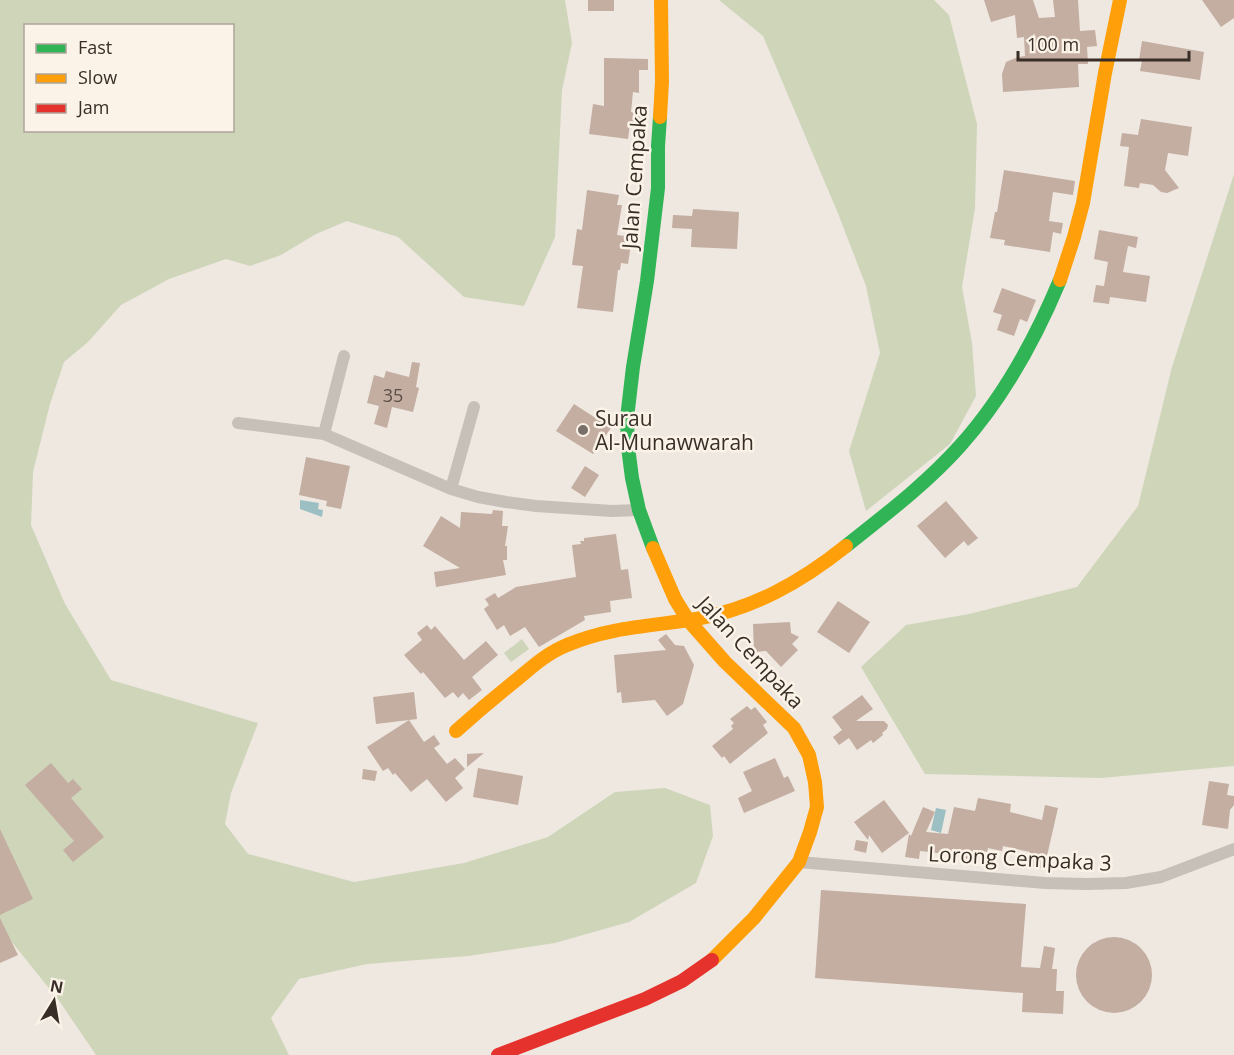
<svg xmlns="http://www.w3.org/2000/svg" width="1234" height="1055" font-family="'Open Sans',sans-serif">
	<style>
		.green { fill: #ced5b9; fill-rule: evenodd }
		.water { fill: #9bbfc2 }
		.building { fill: #c4ada1 }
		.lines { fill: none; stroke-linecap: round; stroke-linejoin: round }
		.street { stroke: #c7c0b9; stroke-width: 12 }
		.fast { stroke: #30b455; stroke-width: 14 }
		.slow { stroke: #ff9f0a; stroke-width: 14 }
		.jam { stroke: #e5322d; stroke-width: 14 }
		.poi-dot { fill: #786f68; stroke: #fbf3e7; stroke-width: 2 }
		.labels { text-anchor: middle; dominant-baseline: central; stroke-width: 5; stroke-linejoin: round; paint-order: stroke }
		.number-label { font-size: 18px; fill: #5c4e46 }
		.street-label { font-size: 21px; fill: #392e27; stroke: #fbf3e7 }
		.poi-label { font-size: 21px; fill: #392e27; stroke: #fbf3e7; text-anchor: start }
	</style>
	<rect width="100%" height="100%" fill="#eee8e1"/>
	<path class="green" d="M0 0H565L572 43 562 90 555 237 524 306 464 297 398 237 347 221 316 234 281 255 250 266 226 259 169 279 121 305 88 342 64 362 50 404 33 472 31 525 65 604 111 680 258 723 231 793 225 824 248 854 354 882 464 863 548 837 615 792 665 788 710 805 713 836 696 883 629 922 555 943 468 956 367 964 299 979 271 1018 289 1055H96L60 1002 3 931 0 924ZM26 26H232V130H26Z
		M719 0H934L949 15 977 124 975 208 962 287 972 343 976 396 950 444 866 511 849 451 880 353 866 286 837 211 763 36Z
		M1234 174V766L1101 778 925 774 861 667 906 625 969 614 1077 587 1138 506 1172 367Z
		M522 639 529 649 511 662 504 653Z"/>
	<path class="water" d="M300 500 319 503 318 509 323 510 322 517 300 509Z
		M936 808 946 810 941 833 931 830Z"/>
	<path class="building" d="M588 0H614V11H588Z
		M984 0H1033L1039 18 1055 17 1053 0H1078L1080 31 1095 30 1097 46 1087 47 1088 64H1078L1079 87 1003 92 1002 74 1006 62 1018 57 1025 56 1024 37 1017 38 1015 15 991 22Z
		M1202 0H1234V18L1221 27Z
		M1142 41 1204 52 1200 80 1140 71 1142 61 1139 60Z
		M604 58 648 59V70H639V93L633 92 631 112 643 114 642 125 630 123 628 139 589 134 593 104 604 106Z
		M1141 119 1192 127 1188 156 1168 153 1165 170 1179 188 1167 193 1161 192 1153 185 1140 183 1139 188 1124 186 1129 147 1120 146 1122 133 1138 135Z
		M1004 170 1075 181 1073 195 1053 192 1049 221 1063 223 1061 234 1053 232 1050 252 1004 245 1005 240 990 238 995 212H997Z
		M587 190 619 195 617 205H622L617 235 632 237 628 264 621 263 620 270H618L613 312 577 308 583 266 572 265 577 229 582 230Z
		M693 209 739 212 737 249 691 247 692 229 672 228 673 215 692 216Z
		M1099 230 1138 237 1136 248 1128 246 1123 272 1150 276 1146 302 1110 297 1109 304 1093 302 1096 285 1104 286 1108 262 1094 259Z
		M1002 288 1036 300 1027 322 1020 319 1014 336 997 330 1002 315 993 312Z
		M412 362 420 363 416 387 419 388 413 412 392 407 387 428 374 424 379 406 367 403 374 375 384 378 386 371 409 377Z
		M574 404 611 428 593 454 556 431Z
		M306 457 350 466 341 509 326 506 327 501 299 495Z
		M585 466 599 475 585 497 571 488Z
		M946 501 978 538 968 546 964 541 945 558 917 526Z
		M493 510 503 511 502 526H508L505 546H507V560H503L506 575 436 587 434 572 460 568 423 546 441 516 460 528 461 512 492 514Z
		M616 534 621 570 628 569 632 598 610 601 611 612 584 616 585 620 539 647 525 627 510 636 504 625 497 630 484 609 489 605 485 599 495 593 498 598 516 587 576 577 572 545 581 544 580 541H584V538Z
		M838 601 870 622 849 653 817 632Z
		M790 622 791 633 799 637 792 644 798 650 781 667 766 651 754 652 753 624Z
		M427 625 431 630 435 626 464 660 486 641 498 655 472 677 482 690 469 700 463 693 458 698 453 692 445 698 423 672 421 674 404 655 422 640 417 633Z
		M666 634 675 645 684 646 694 665 683 704 667 716 655 700 622 703 621 692 617 693 614 655 666 650 658 640Z
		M414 692 417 719 409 720 424 742 434 735 440 744 434 748 447 764 455 758 465 769 455 778 463 788 446 802 427 779 411 792 395 773 393 775 388 768 383 771 367 747 409 720 376 724 373 697Z
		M862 695 873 709 856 721H884L888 725 887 729 882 733 883 735 873 743 871 740 857 750 849 738 839 745 833 737 842 730 832 717Z
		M747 706 751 710 755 707 767 722 763 725 768 733 730 764 724 756 722 758 712 746 733 729 731 726 734 723 730 719Z
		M484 753 467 767V754Z
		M775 758 784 778 788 776 795 791 744 813 738 798 752 791 743 772Z
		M51 763 68 783 73 779 82 789 71 798 104 837 73 862 63 850 74 841 25 785Z
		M478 768 523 776 518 805 473 797Z
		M363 769 377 771 375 781 362 779Z
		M1209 781 1229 784 1227 795 1234 796V805L1230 810 1228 829 1202 825Z
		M978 798 1011 804 1010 812 1042 820 1045 805 1058 808 1044 869 1027 865 1030 852 1003 846 1002 851 988 848 987 852 976 850 974 861 963 858V856L920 851 919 859 905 857 909 834 911 836 923 807 935 812 926 832 948 834 954 807 975 811Z
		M884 800 909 833 882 853 869 835 868 840 854 822Z
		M0 829 33 899 0 915Z
		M856 840 868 842 866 853 854 850Z
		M821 890 1026 904 1021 967 1040 968 1044 946 1055 948 1052 969H1057L1056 991H1064L1063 1014 1022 1012 1023 993 815 978Z
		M0 918 18 955 0 963Z
		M1076 975a38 38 0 1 1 76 0a38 38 0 1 1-76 0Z"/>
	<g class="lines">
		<path class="street" d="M238 423 324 434 451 489 478 497 506 502 536 506 612 511 639 510
			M324 434 344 356
			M451 489 474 407
			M799 862 1045 883 1087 884 1126 883 1161 877 1234 849"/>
		<path class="fast" d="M846 546C885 515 927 483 960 446 1004 397 1035 340 1060 280
			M653 548 639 510 632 478 628 447 627 418 633 367 647 281 658 188V146L660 117"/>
		<path class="slow" d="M660 117 662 81 661 0
			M1060 280 1074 237 1083 203 1105 73 1120 0
			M653 548 675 599 688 620 725 662 794 728 809 755 815 782 817 807 810 832 799 862 754 918 712 960
			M456 731C475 714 495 697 515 681 532 667 547 653 567 645 609 627 652 626 696 619 753 609 801 582 846 546"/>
		<path class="jam" d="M498 1055 645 999 682 981 712 960"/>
	</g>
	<circle class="poi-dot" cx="583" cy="430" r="6"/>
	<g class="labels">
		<g class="number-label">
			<text x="393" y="395">35</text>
		</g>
		<g class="street-label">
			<text transform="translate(634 177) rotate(-86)">Jalan Cempaka</text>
			<text transform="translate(751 652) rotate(47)">Jalan Cempaka</text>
			<text transform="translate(1020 858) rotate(3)">Lorong Cempaka 3</text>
		</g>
		<g class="poi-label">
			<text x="595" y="418">Surau<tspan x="595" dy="24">Al-Munawwarah</tspan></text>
		</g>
	</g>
	<rect x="24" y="24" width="210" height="108" fill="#fbf3e7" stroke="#ada49a" stroke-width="1.5"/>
	<rect x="36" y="44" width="30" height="9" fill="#30b455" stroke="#ada49a" stroke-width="1.5"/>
	<text x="78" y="54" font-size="18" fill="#392e27">Fast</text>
	<rect x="36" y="74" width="30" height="9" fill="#ff9f0a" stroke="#ada49a" stroke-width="1.5"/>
	<text x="78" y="84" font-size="18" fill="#392e27">Slow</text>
	<rect x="36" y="104" width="30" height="9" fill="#e5322d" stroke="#ada49a" stroke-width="1.5"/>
	<text x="78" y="114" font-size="18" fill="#392e27">Jam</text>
	<g transform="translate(54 1001) rotate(11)" stroke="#fbf3e7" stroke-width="4.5" paint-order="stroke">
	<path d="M0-4.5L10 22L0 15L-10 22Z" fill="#392e27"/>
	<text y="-9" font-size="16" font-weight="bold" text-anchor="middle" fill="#392e27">N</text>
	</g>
	<path d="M1018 51v9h171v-9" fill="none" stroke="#392e27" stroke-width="3"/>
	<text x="1027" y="51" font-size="18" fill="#392e27" stroke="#fbf3e7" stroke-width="4.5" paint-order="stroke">100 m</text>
</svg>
